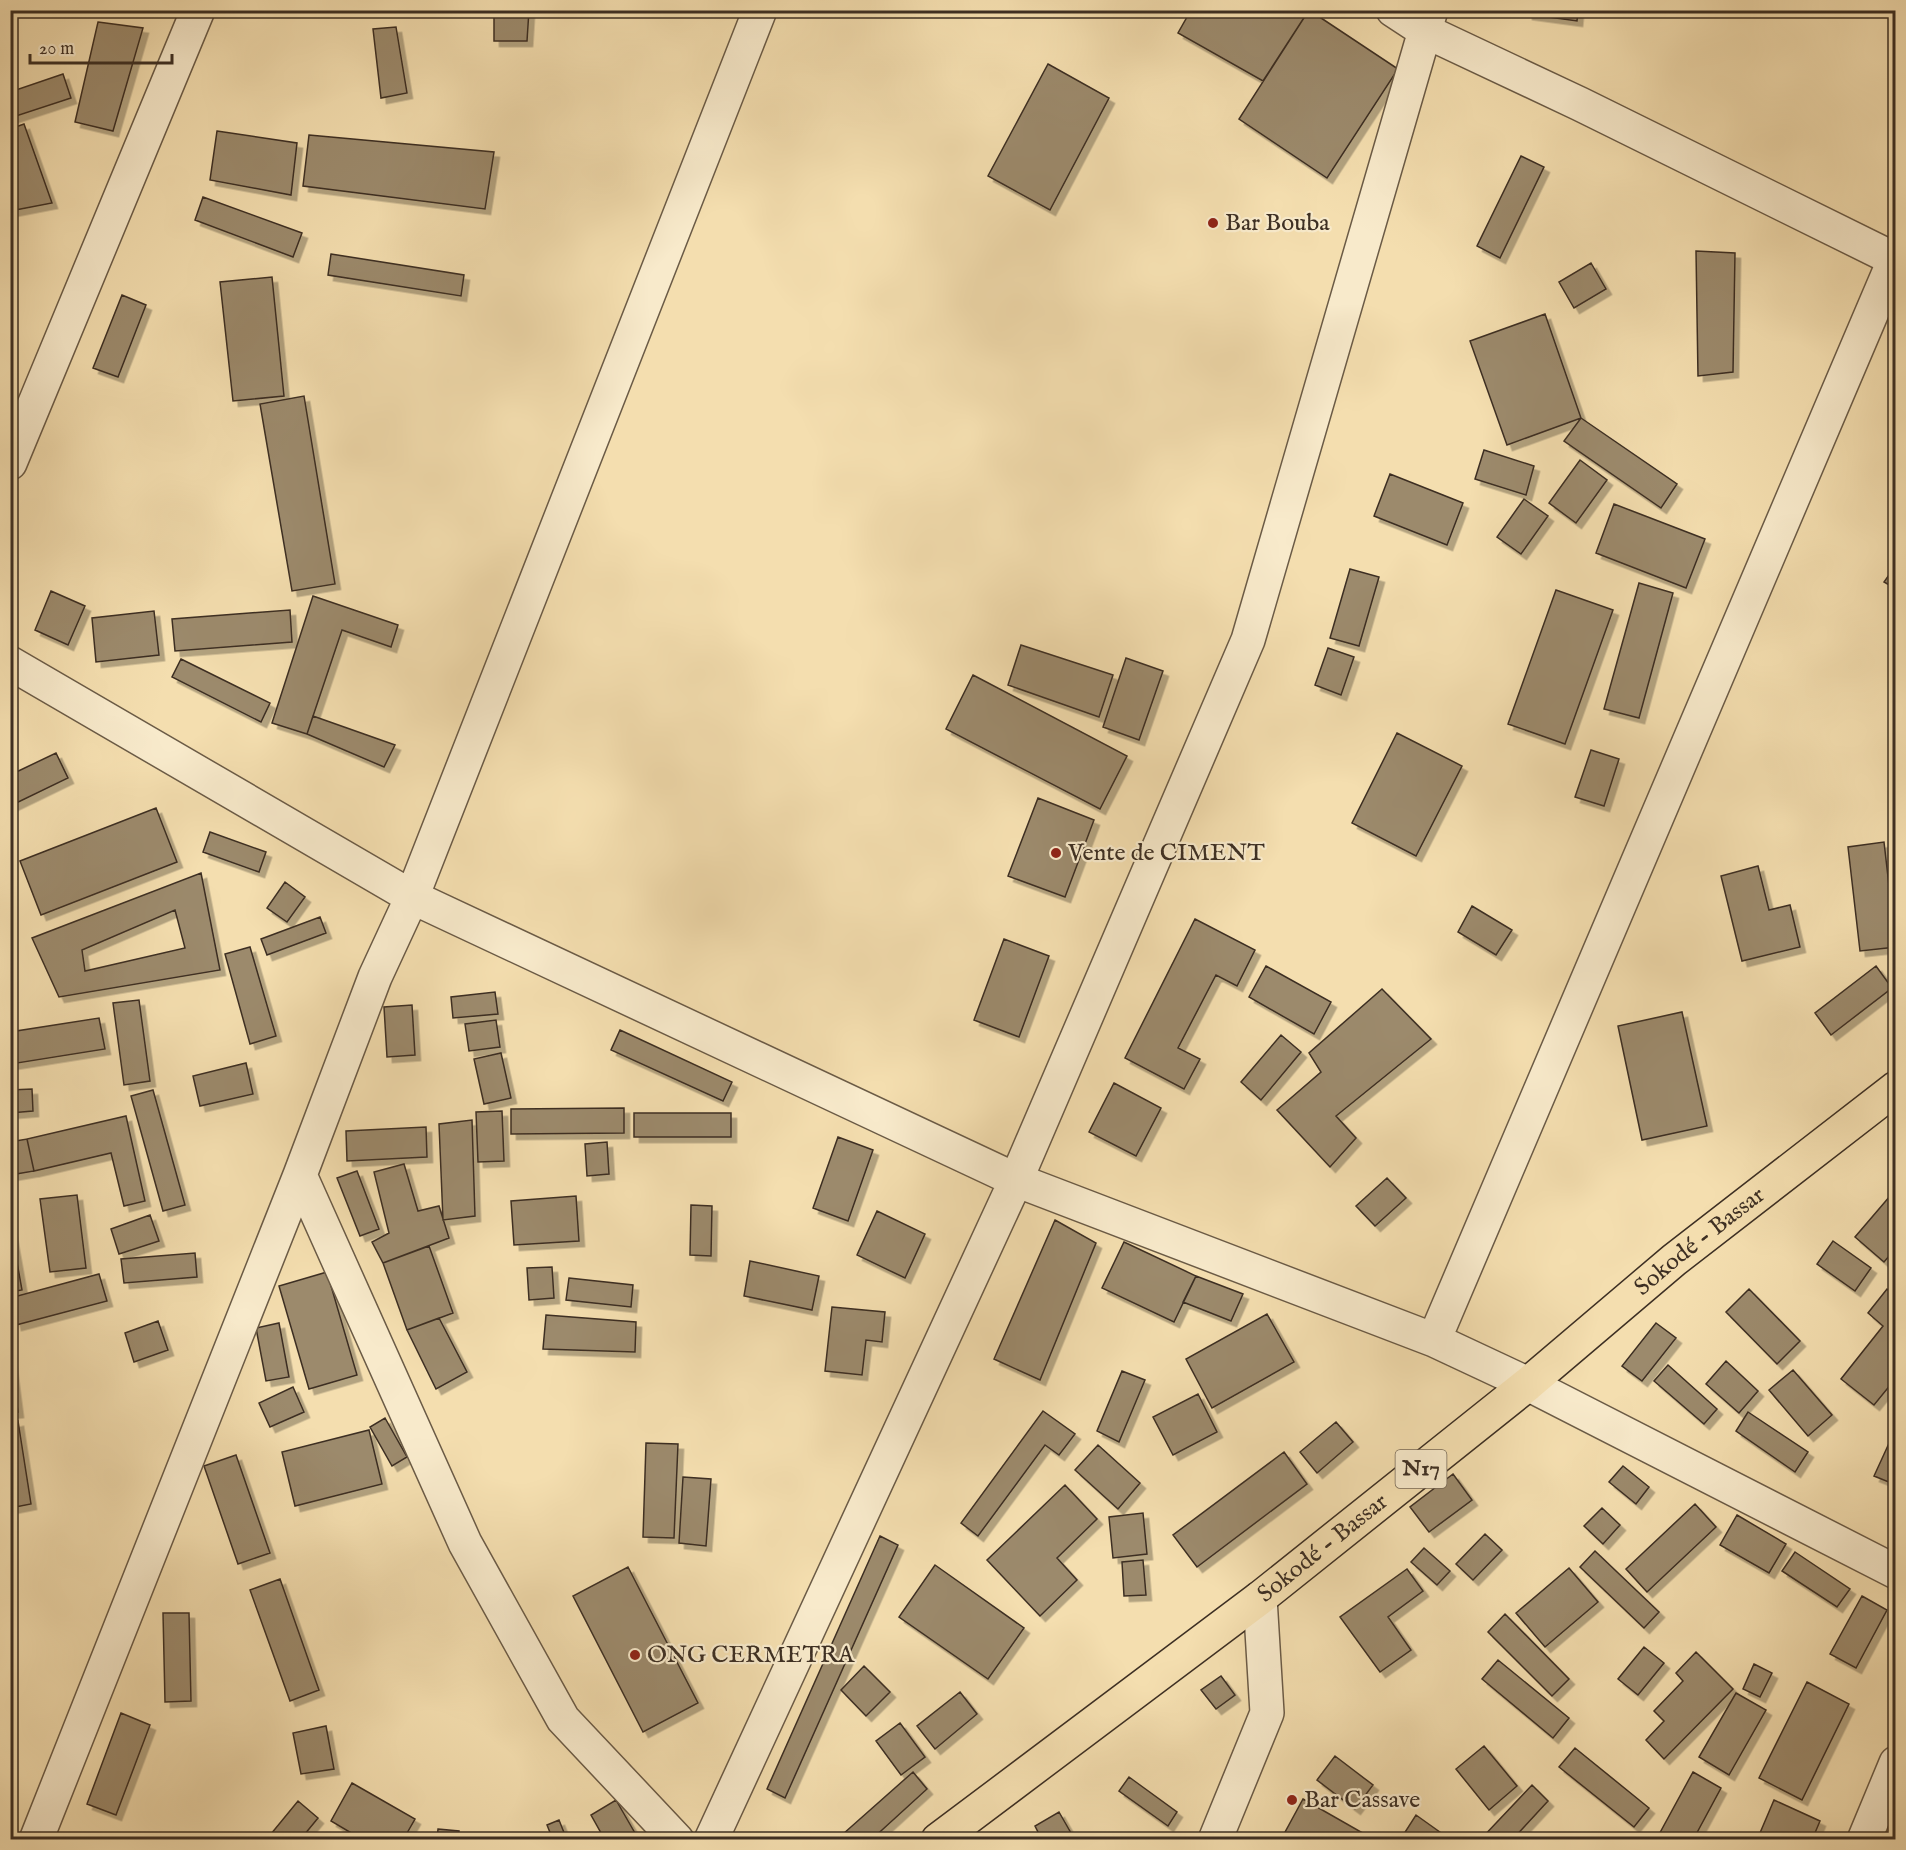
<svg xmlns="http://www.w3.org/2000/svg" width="1906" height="1850" font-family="'IM FELL English',serif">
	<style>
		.building { fill: #9c8a6c; stroke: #3d2f23; stroke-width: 1.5; fill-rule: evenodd; filter: url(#shadow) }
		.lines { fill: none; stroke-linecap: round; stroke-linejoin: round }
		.street-casing { stroke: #6b5b46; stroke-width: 36 }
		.primary-casing { stroke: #3d2f23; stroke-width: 36 }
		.street { stroke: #f8eacb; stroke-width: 33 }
		.primary { stroke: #f4deaf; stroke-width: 33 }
		.poi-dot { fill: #8f2418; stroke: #f8eacb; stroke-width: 2 }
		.labels { text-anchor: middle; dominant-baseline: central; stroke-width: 4.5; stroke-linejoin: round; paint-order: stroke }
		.shield { fill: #f8eacb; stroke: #756755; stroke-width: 1.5 }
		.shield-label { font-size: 22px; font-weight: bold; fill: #3d2f23 }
		.poi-label { font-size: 24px; fill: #3d2f23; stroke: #f8eacb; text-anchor: start }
		.street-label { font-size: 24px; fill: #3d2f23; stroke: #f8eacb }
	</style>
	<defs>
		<filter id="shadow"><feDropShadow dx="5.5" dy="5.5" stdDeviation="0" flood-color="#0004"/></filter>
	</defs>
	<rect width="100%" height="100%" fill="#f4deaf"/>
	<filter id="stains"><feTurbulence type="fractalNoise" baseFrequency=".00333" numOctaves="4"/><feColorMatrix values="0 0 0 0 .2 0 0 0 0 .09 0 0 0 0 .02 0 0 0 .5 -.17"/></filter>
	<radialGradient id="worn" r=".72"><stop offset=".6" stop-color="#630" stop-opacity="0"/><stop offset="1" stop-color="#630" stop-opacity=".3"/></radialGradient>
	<path class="building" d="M494 10H529L527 41H494Z
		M1191 10H1309L1263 81 1178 33Z
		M1309 10 1398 69 1327 178 1239 119Z
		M1527 10H1578L1577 21 1527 14Z
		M98 22 143 28 113 131 75 122Z
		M396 27 407 93 381 98 373 29Z
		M1048 64 1109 98 1050 210 988 176Z
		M63 74 71 98 10 118V92Z
		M24 124 52 203 10 211V129Z
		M217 131 297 143 291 195 210 180Z
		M309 135 494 152 485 209 303 186Z
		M1521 156 1544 167 1500 258 1477 246Z
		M203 197 302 233 293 257 195 220Z
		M1696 251 1735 253 1733 372 1698 376Z
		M331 254 464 275 461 296 328 275Z
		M1591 263 1606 289 1574 308 1559 282Z
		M272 277 284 396 233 401 220 282Z
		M122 295 146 305 118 377 93 368Z
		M1545 314 1581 418 1507 445 1470 341Z
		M304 396 335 584 292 591 260 404Z
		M1581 418 1677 484 1661 508 1564 441Z
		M1484 450 1534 466 1526 495 1475 479Z
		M1580 460 1607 480 1576 523 1549 503Z
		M1390 474 1463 503 1447 545 1374 516Z
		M1524 499 1548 516 1521 554 1497 537Z
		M1614 504 1705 539 1686 588 1596 553Z
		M1896 565V589L1884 582Z
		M1350 569 1379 577 1359 646 1330 638Z
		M1639 583 1673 593 1639 718 1604 709Z
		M1556 590 1613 610 1565 744 1508 724Z
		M51 591 85 606 68 645 35 630Z
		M313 596 398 625 391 647 342 630 307 734 272 723Z
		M290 610 292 642 175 651 172 619Z
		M154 611 159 655 96 662 92 618Z
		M1021 645 1113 675 1099 717 1008 685Z
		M1328 648 1354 657 1341 695 1315 685Z
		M1126 658 1163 671 1139 740 1103 727Z
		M181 659 270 703 261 722 172 677Z
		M973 675 1127 756 1100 809 946 729Z
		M313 716 395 745 384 767 307 734Z
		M1397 733 1462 766 1416 856 1352 823Z
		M1591 750 1619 759 1604 806 1575 797Z
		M56 753 68 778 10 806V775Z
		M1038 798 1094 820 1065 897 1008 876Z
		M156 808 177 862 41 915 20 861Z
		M210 832 266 852 259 872 203 852Z
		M1884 842 1896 947 1860 951 1848 847Z
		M1758 866 1769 910 1790 905 1800 947 1742 961 1721 876Z
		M201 873 220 970 59 997 32 938ZM175 910 185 948 85 971 82 950Z
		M285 882 305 897 287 922 267 908Z
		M1472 906 1512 930 1496 955 1458 932Z
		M320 917 326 933 267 955 261 939Z
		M1195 919 1255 950 1237 986 1216 975 1178 1048 1200 1059 1184 1089 1125 1058Z
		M1004 939 1049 956 1019 1037 974 1020Z
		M250 947 276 1036 250 1044 225 954Z
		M1266 966 1331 1002 1314 1034 1249 997Z
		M1876 966 1892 988 1831 1035 1815 1013Z
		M1382 989 1431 1039 1336 1116 1356 1138 1330 1167 1277 1110 1321 1072 1309 1053Z
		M495 992 498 1014 453 1018 451 997Z
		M139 1000 150 1081 124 1085 113 1003Z
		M412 1005 415 1055 387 1057 384 1007Z
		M1682 1012 1707 1126 1642 1140 1618 1026Z
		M99 1018 105 1049 11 1064 10 1032Z
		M496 1020 500 1047 469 1051 465 1024Z
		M620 1030 732 1082 723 1101 611 1050Z
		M1281 1035 1301 1052 1261 1100 1241 1082Z
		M501 1053 511 1098 484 1104 474 1059Z
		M246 1063 253 1094 200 1106 193 1076Z
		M1114 1083 1161 1108 1136 1156 1089 1132Z
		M32 1089 33 1111 10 1113V1090Z
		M153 1090 185 1205 163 1211 131 1096Z
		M624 1108V1133L511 1134V1109Z
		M502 1111 504 1161 478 1162 476 1112Z
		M634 1113H731V1137H634Z
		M126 1116 145 1201 124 1206 111 1153 34 1171 27 1139Z
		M472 1120 475 1216 443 1220 439 1124Z
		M426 1127 427 1157 347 1161 346 1131Z
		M838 1137 873 1150 848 1221 813 1208Z
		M27 1139 34 1171 10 1175V1142Z
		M607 1142 609 1174 587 1176 585 1144Z
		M404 1164 418 1211 439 1206 449 1238 383 1263 372 1242 389 1233 374 1172Z
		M357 1171 379 1229 360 1236 337 1178Z
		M1387 1178 1406 1198 1375 1226 1356 1206Z
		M1896 1189V1248L1884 1262 1855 1237Z
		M77 1195 86 1268 50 1272 40 1199Z
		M576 1196 579 1241 514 1245 511 1201Z
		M691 1205 712 1206 711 1256 690 1255Z
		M877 1211 925 1234 905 1278 857 1255Z
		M150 1215 159 1241 119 1254 111 1229Z
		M1055 1220 1096 1243 1040 1380 994 1359Z
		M10 1223 22 1290 10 1292Z
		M1833 1241 1871 1268 1855 1291 1817 1264Z
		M1124 1242 1196 1276 1174 1322 1102 1288Z
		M429 1246 453 1313 407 1330 383 1263Z
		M195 1253 197 1277 124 1283 121 1259Z
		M750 1261 819 1276 812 1310 744 1296Z
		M552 1267 554 1298 529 1300 527 1268Z
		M327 1272 357 1375 309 1389 279 1286Z
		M99 1274 107 1301 16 1325 10 1298Z
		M1196 1276 1243 1294 1231 1321 1183 1302Z
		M569 1278 633 1285 631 1307 566 1300Z
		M1749 1289 1800 1341 1777 1364 1726 1312Z
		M1887 1289 1896 1296V1378L1874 1405 1841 1379 1883 1326 1868 1313Z
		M832 1307 885 1312 882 1342 866 1340 862 1375 825 1371Z
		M1267 1314 1294 1362 1212 1408 1186 1359Z
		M546 1315 636 1322 635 1352 543 1349Z
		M439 1318 467 1372 436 1389 407 1330Z
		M158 1321 168 1350 134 1362 125 1333Z
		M279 1323 289 1377 266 1381 256 1328Z
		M1656 1323 1676 1338 1642 1381 1622 1366Z
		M10 1351 18 1412 10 1413Z
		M1726 1361 1758 1391 1739 1413 1706 1384Z
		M1668 1365 1717 1409 1704 1424 1654 1381Z
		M1793 1370 1832 1415 1808 1436 1769 1390Z
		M1122 1371 1145 1380 1119 1442 1097 1431Z
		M293 1387 304 1412 270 1427 259 1403Z
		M1198 1394 1217 1432 1173 1455 1153 1417Z
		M1043 1411 1075 1434 1059 1455 1045 1445 978 1536 961 1523Z
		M1748 1412 1808 1452 1795 1472 1736 1431Z
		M385 1418 407 1457 392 1466 370 1427Z
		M18 1421 31 1504 10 1508V1423Z
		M1336 1422 1353 1442 1317 1473 1300 1452Z
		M1896 1428V1485L1874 1476Z
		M369 1430 382 1484 295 1506 282 1452Z
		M646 1443 678 1444 674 1538 643 1537Z
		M1098 1445 1140 1483 1118 1509 1075 1470Z
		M1284 1452 1307 1484 1197 1567 1173 1535Z
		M236 1455 270 1553 238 1564 204 1466Z
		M1623 1466 1649 1487 1636 1504 1609 1482Z
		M1453 1474 1472 1500 1429 1532 1410 1507Z
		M683 1477 711 1479 706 1546 679 1543Z
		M1065 1485 1097 1519 1057 1558 1077 1580 1040 1616 987 1560Z
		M1695 1504 1716 1527 1647 1592 1626 1569Z
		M1602 1508 1620 1525 1603 1544 1584 1526Z
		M1143 1513 1147 1554 1113 1558 1109 1517Z
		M1737 1515 1786 1544 1769 1573 1720 1545Z
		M1485 1534 1502 1550 1473 1580 1456 1564Z
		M880 1536 898 1545 785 1798 767 1789Z
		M1424 1548 1450 1571 1437 1585 1411 1562Z
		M1595 1551 1659 1612 1644 1628 1580 1567Z
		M1795 1552 1850 1589 1837 1607 1782 1571Z
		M1143 1560 1146 1595 1124 1596 1122 1562Z
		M935 1565 1024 1628 988 1679 899 1617Z
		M628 1567 698 1703 643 1732 573 1596Z
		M1569 1568 1598 1602 1545 1647 1516 1613Z
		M1407 1569 1423 1591 1388 1617 1411 1650 1380 1672 1340 1617Z
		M280 1579 319 1690 290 1701 250 1590Z
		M1862 1596 1887 1610 1856 1668 1830 1654Z
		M163 1613H189L191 1701 165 1702Z
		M1505 1614 1569 1679 1552 1696 1488 1632Z
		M1644 1647 1664 1663 1638 1695 1618 1679Z
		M1696 1652 1733 1689 1664 1759 1646 1740 1664 1721 1654 1711 1683 1681 1676 1673Z
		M1498 1660 1569 1718 1553 1738 1482 1679Z
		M1754 1664 1772 1673 1760 1697 1743 1689Z
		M864 1666 890 1692 866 1716 841 1690Z
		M1221 1676 1235 1695 1216 1709 1201 1690Z
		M1807 1682 1849 1704 1802 1800 1759 1778Z
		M960 1692 977 1714 935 1749 917 1726Z
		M1736 1693 1766 1710 1729 1775 1699 1757Z
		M121 1713 150 1725 116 1815 87 1804Z
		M900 1723 925 1757 901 1775 876 1741Z
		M326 1726 334 1769 301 1774 293 1733Z
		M1484 1746 1517 1786 1489 1810 1456 1769Z
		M1575 1748 1649 1808 1634 1827 1559 1767Z
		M1335 1756 1373 1785 1355 1809 1317 1780Z
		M913 1772 927 1789 871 1840H848L843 1834Z
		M1693 1772 1721 1788 1693 1840H1656Z
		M1129 1777 1177 1812 1168 1826 1119 1791Z
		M352 1783 415 1819 403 1840H363L331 1821Z
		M1532 1785 1548 1801 1512 1840H1480Z
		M1303 1799 1375 1840H1294L1284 1834Z
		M616 1800 639 1840H605L591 1815Z
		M1774 1800 1820 1821 1812 1840H1757Z
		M298 1801 318 1818 300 1840H266Z
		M1059 1812 1075 1840H1042L1035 1826Z
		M1416 1815 1451 1840H1400Z
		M559 1820 567 1840H553L547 1825Z
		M438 1829 459 1831 458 1840H437Z"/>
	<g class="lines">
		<defs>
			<path id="street" d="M1393 10 1425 31 1580 104 1896 260
				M10 463 198 10
				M10 663 412 897 1016 1180 1434 1340 1528 1384 1896 1572
				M300 1175 465 1543 563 1719 677 1840
				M1434 1340 1896 256
				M36 1840 300 1175 375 977 412 897 760 10
				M711 1840 1016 1180 1248 640 1431 10
				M1215 1840 1267 1713 1260 1598
				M1864 1840 1896 1763"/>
			<g id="primary">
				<path id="s1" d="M938 1840 1260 1598 1528 1384 1674 1260 1896 1088"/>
			</g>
		</defs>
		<use href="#street" class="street-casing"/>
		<use href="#primary" class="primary-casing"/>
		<use href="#street" class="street"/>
		<use href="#primary" class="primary"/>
	</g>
	<g class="poi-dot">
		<circle cx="1213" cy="223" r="6"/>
		<circle cx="1056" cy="853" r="6"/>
		<circle cx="635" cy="1655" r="6"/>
		<circle cx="1292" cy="1800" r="6"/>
	</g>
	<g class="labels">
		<rect class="shield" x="1395.5" y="1450" width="51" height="38" rx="4.5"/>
		<g class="shield-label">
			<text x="1421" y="1469">N17</text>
		</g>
		<g class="poi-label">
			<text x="1225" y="223">Bar Bouba</text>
			<text x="1068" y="853">Vente de CIMENT</text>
			<text x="647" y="1655">ONG CERMETRA</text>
			<text x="1304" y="1800">Bar Cassave</text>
		</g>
		<g class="street-label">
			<text stroke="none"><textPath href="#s1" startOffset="969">Sokodé - Bassar</textPath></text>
			<text stroke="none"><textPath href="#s1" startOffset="483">Sokodé - Bassar</textPath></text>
		</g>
	</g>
	<rect width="1906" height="1850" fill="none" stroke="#f4deaf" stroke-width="36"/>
	<rect x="12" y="12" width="1882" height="1826" fill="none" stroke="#3d2f23" stroke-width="3"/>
	<rect x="18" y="18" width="1870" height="1814" fill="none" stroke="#3d2f23" stroke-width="1.5"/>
	<path d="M30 54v9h142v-9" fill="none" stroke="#3d2f23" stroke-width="3"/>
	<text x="39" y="54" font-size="18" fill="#3d2f23" stroke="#f8eacb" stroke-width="4.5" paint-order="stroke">20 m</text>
	<rect width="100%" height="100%" filter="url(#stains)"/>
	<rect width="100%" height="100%" fill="url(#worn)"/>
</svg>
